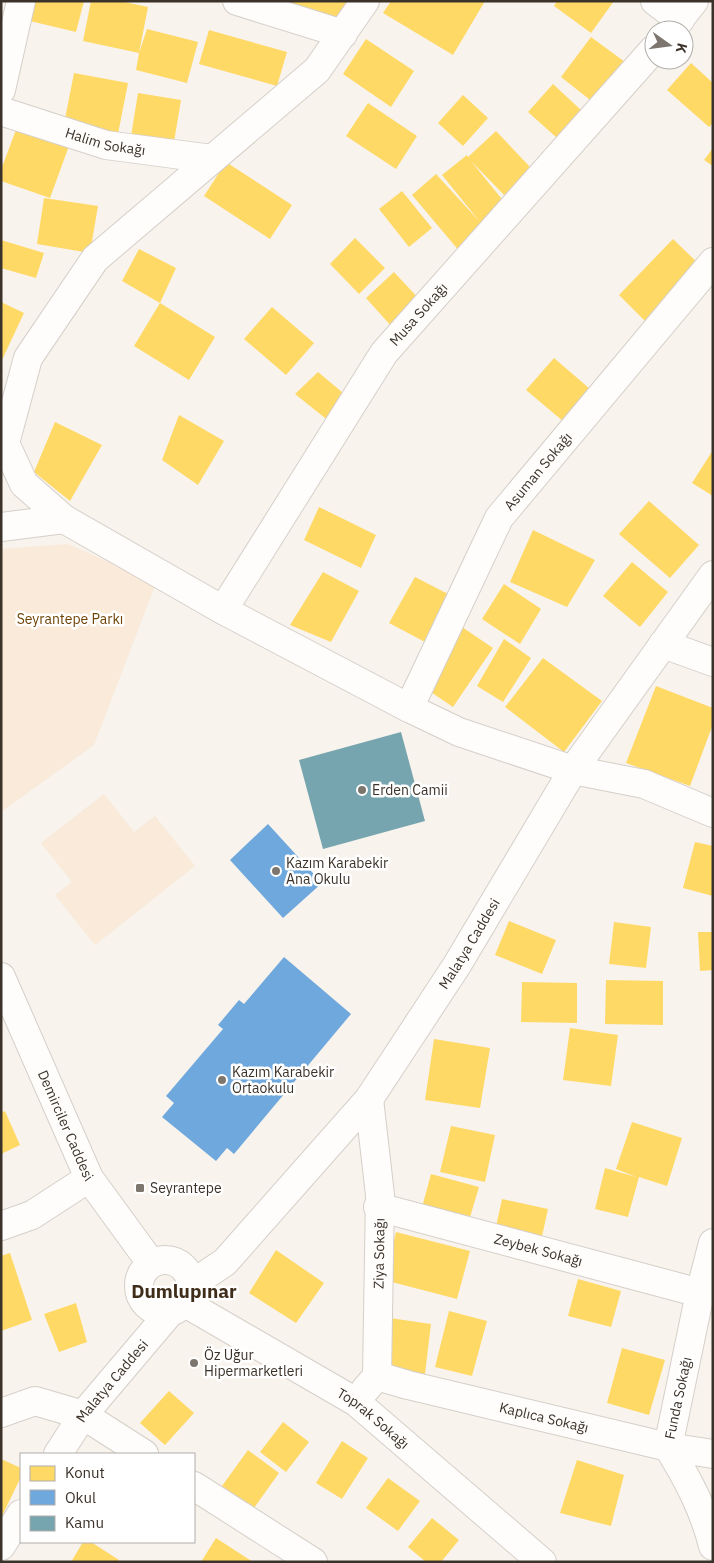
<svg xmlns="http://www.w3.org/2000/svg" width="714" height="1563" font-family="'IBM Plex Sans',sans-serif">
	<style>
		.green { fill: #f9eada }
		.homes { fill: #ffd966 }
		.schools { fill: #6fa8dc }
		.public { fill: #76a5af }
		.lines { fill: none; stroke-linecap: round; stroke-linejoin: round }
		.minor-casing { stroke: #d5cfc8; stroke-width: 30 }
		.tertiary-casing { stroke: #d5cfc8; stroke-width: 30 }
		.minor { stroke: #fefdfc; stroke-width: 28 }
		.tertiary { stroke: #fefdfc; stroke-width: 28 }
		.poi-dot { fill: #7d766e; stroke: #fff; stroke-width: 2 }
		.labels { text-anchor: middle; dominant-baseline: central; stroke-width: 5; stroke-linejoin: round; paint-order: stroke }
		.street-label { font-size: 14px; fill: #3b3229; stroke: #fff }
		.park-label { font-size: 14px; fill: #6f4406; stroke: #fff }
		.poi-label { font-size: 14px; fill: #3b3229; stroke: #fff; text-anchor: start }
		.district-label { font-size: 19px; font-weight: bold; fill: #3f2d1a; stroke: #fff }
	</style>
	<rect width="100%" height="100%" fill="#f8f3ed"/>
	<path class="green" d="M68 544 156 583 94 745 1 812V549Z
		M104 794 134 832 155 816 195 866 95 945 55 895 72 882 41 843Z"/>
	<path class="homes" d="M35 1H84L76 32 30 21Z
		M91 1H120L148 7 139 53 83 41Z
		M291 1H347L341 23 289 10Z
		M391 1H485L453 55 383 13Z
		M557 1H614L591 33 554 6Z
		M147 29 198 42 187 83 136 70 139 53Z
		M209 30 287 52 277 86 199 64Z
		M591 37 625 62 594 103 561 77Z
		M366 39 414 71 391 107 343 74Z
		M691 63 713 83V123L709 127 667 90Z
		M74 73 128 83 117 139 63 129Z
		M553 84 582 111 557 138 528 112Z
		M138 93 181 100 174 142 131 136Z
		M463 95 488 118 463 146 438 123Z
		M368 103 417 136 396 169 346 136Z
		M17 127 69 146 50 198 1 181V170Z
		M496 131 532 169 504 195 471 161 510 209 461 253 412 195 436 174 480 222 442 175 467 155 468 157Z
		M713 148V166L704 160Z
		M226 162 292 205 270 239 204 196Z
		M402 191 432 228 409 247 379 209Z
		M44 198 98 206 90 253 37 244Z
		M355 238 385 268 359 294 330 264Z
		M673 239 702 267 646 322 619 295Z
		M1 240 44 253 36 278 1 268Z
		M139 249 176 268 160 303 215 337 189 380 134 346 160 303 122 281Z
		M394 272 421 301 392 327 366 298Z
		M1 302 24 313 1 362Z
		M272 307 314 343 286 375 244 339Z
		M554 358 597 395 570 427 526 390Z
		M318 372 349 398 330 422 295 394Z
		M179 415 224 441 198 485 162 460Z
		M55 422 102 445 70 501 34 472Z
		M713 450V496L692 483Z
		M649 501 699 545 670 578 619 534Z
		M319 507 376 535 361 568 304 540Z
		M533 530 595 560 567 607 510 582Z
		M632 562 668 592 640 627 603 596Z
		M323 572 359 591 331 642 290 625Z
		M415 577 450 595 425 642 389 623Z
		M504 584 541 609 520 644 482 619Z
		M459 625 493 648 453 707 419 684Z
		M504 639 531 658 503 702 477 686Z
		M543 658 602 701 564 752 505 707Z
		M656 686 713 708V724L690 786 626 763Z
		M695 842 713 846V896L683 888Z
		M509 921 556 940 542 974 495 955Z
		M614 922 651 927 646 968 609 964Z
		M698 932H713V970L700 971Z
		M606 980 663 981V1025L605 1024Z
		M522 982 577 983V1023L521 1022Z
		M570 1028 618 1035 611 1086 563 1080Z
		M434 1039 490 1048 480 1108 425 1100Z
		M5 1111 20 1145 1 1154V1113Z
		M632 1122 682 1138 667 1186 639 1177 628 1217 595 1209 605 1168 636 1177 616 1169Z
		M451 1126 495 1135 485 1182 440 1172Z
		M431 1174 479 1187 468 1224 421 1211Z
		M502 1199 548 1209 541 1241 495 1231Z
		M396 1232 470 1251 457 1299 384 1280Z
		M276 1250 324 1283 296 1323 249 1293Z
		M10 1253 32 1320 1 1331V1256Z
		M578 1279 621 1291 611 1327 568 1316Z
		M76 1303 87 1342 59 1352 44 1314Z
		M449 1311 487 1321 472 1376 435 1367Z
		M390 1318 431 1324 425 1374 383 1369Z
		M622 1348 665 1360 649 1415 607 1403Z
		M169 1391 194 1413 165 1445 140 1423Z
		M283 1422 309 1442 286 1472 260 1452Z
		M342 1441 368 1458 342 1499 316 1483Z
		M248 1450 279 1473 254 1508 222 1486Z
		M1 1459 21 1468V1477L1 1518Z
		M577 1460 624 1475 611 1526 560 1513Z
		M388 1478 420 1501 398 1531 366 1508Z
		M432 1518 459 1540 441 1562H426L408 1547Z
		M216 1538 253 1562H201Z
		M83 1542H91L119 1560 118 1562H71Z"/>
	<path class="schools" d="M268 824 322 883 283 918 230 860Z
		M284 957 351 1014 234 1154 227 1148 216 1161 162 1117 174 1103 166 1096 223 1029 218 1025 239 1000 244 1004Z"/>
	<path class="public" d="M401 732 425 821 323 849 299 760Z"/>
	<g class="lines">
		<defs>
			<g id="minor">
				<path d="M237 1 343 34"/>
				<path d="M365 1 317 70 95 259 28 358 5 443 24 484 64 519 223 610 409 708 459 732 573 770 644 784 713 813"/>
				<path d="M655 1 680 20"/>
				<path d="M671 30 694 1"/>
				<path d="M1 90 21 1"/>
				<path id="s1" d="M1 111 106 145 212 159"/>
				<path d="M1 527 64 519"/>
				<path id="s2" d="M223 610 384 353 654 49"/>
				<path d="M663 644 713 662"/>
				<path id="s3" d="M409 708 499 518 713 262"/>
				<path id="s4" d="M378 1207 700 1293"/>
				<path d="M1 1226 32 1215 89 1178"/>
				<path d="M713 1243 700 1293 668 1447C687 1478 704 1509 713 1546"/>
				<path id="s5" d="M185 1303 356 1402 542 1562"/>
				<path id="s6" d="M377 1376 408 1385 668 1447 713 1454"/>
				<path id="s7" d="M365 1390 377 1376 380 1195 369 1099"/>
				<path d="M1 1413 35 1401 83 1415 144 1454"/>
				<path d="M194 1486 313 1562"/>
			</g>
			<g id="tertiary">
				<path id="s8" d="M1 977 89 1178 151 1263"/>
				<circle cx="165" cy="1286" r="26"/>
				<path id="s9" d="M192 1284 225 1262 369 1099 457 965 573 770 713 575"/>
				<path id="s10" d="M58 1454 83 1415 171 1311"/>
				<path d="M1 1546 21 1514"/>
			</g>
		</defs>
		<use href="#minor" class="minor-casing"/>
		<use href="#tertiary" class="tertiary-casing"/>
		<use href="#minor" class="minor"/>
		<use href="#tertiary" class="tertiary"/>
	</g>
	<g class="poi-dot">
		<circle cx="362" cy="790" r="5"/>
		<circle cx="276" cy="871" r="5"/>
		<circle cx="222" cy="1080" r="5"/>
		<rect x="135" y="1183" width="10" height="10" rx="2.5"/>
		<circle cx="194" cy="1363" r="5"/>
	</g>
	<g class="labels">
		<g class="street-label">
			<text stroke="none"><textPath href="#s1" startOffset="109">Halim Sokağı</textPath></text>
			<text stroke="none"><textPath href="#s2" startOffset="355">Musa Sokağı</textPath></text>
			<text stroke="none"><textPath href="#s3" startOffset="271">Asuman Sokağı</textPath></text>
			<text stroke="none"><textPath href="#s9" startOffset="442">Malatya Caddesi</textPath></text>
			<text stroke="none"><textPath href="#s8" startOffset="162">Demirciler Caddesi</textPath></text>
			<text stroke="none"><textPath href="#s4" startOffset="166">Zeybek Sokağı</textPath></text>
			<text stroke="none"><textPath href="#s7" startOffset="141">Ziya Sokağı</textPath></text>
			<text stroke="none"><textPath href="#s10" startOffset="91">Malatya Caddesi</textPath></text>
			<text transform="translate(678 1398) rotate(-78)">Funda Sokağı</text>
			<text stroke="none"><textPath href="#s6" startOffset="172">Kaplıca Sokağı</textPath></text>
			<text stroke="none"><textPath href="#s5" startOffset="221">Toprak Sokağı</textPath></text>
		</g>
		<g class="park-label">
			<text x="70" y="619">Seyrantepe Parkı</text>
		</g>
		<g class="poi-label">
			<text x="372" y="790">Erden Camii</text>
			<text x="286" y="863">Kazım Karabekir<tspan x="286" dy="16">Ana Okulu</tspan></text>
			<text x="232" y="1072">Kazım Karabekir<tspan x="232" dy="16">Ortaokulu</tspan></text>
			<text x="150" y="1188">Seyrantepe</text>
			<text x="204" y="1355">Öz Uğur<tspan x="204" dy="16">Hipermarketleri</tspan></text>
		</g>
		<g class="district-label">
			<text x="184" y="1291">Dumlupınar</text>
		</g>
	</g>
	<rect width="714" height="1563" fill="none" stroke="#3b3229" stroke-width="5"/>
	<rect x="20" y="1453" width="175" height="90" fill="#ffffff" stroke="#b1ada9"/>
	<rect x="30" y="1466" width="25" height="15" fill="#ffd966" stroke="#b1ada9"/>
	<text x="65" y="1478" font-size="15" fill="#3b3229">Konut</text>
	<rect x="30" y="1490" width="25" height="15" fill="#6fa8dc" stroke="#b1ada9"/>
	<text x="65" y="1503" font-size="15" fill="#3b3229">Okul</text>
	<rect x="30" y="1516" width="25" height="15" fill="#76a5af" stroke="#b1ada9"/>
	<text x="65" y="1528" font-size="15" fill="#3b3229">Kamu</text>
	<g transform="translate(669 45) rotate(104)"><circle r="24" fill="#ffffff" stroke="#b1ada9"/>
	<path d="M0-4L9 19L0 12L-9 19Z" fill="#7d766e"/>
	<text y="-8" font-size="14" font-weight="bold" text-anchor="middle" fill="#3b3229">K</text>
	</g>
</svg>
